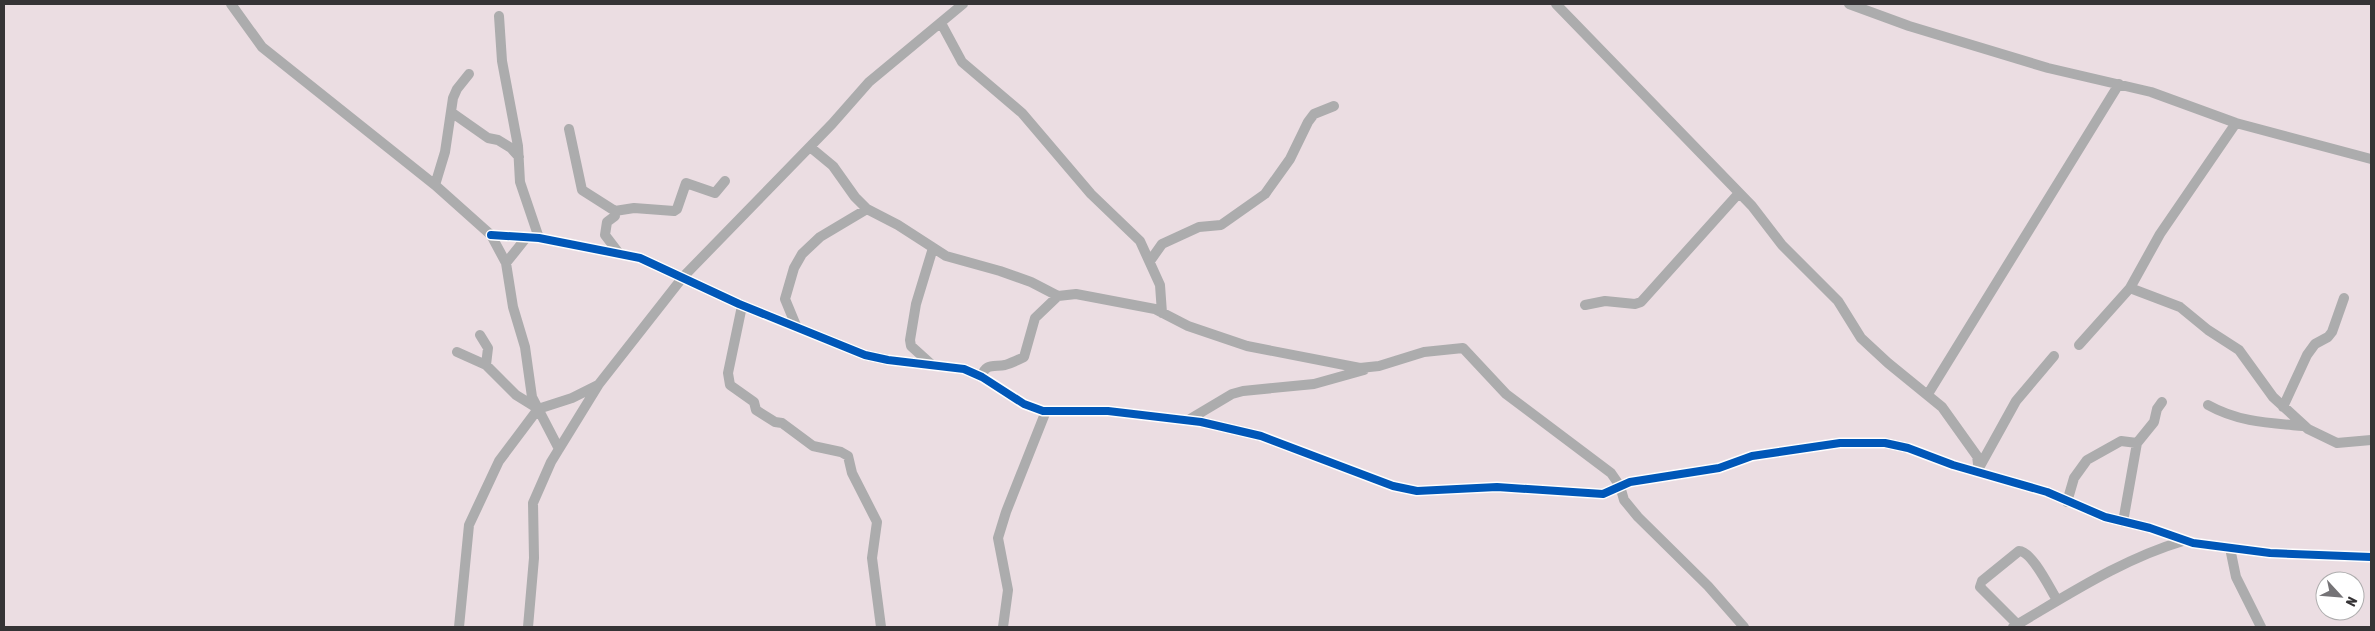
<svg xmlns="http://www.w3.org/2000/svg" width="2375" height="631" font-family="'Asap Condensed',sans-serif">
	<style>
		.industrial { fill: #ebdde2; fill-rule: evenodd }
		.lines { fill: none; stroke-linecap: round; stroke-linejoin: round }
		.street { stroke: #acacad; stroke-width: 10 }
		.cycleway-casing { stroke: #fff; stroke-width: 11 }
		.cycleway { stroke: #0057b8; stroke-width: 8 }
	</style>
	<rect width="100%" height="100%" fill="#ece9ee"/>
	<path class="industrial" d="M4 4H2371V627H4ZM2325 581H2355V611H2325Z"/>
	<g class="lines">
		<path class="street" d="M231 4 262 47 435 185 491 235 506 263 513 307 525 347 532 397 559 449
			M1556 4 1752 206 1782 245 1838 301 1861 338 1888 363 1942 407 1977 456 1979 472
			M1849 4 1909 26 2048 68 2151 92 2236 123 2371 159
			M499 16 502 61 518 146 520 182 539 238
			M941 23 962 62 1022 113 1091 194 1140 241 1160 285 1162 313
			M451 112 488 138 498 140 511 148 519 157
			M569 129 582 190 615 211V216L607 222 605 235 618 252
			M810 147 833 166 855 197 867 209 898 225 946 256 1000 271 1031 282 1058 296 1076 294 1155 309 1188 326 1247 346 1360 368 1379 366 1424 352 1463 348 1506 394 1611 473 1620 486 1624 500 1638 517 1708 586 1744 627
			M435 185 445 152 453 98 457 89 469 74
			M615 211 634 208 674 211 677 209 686 183 715 193 725 181
			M491 235 539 238 640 258 739 304 865 355 888 360 964 369 982 377 1024 404 1043 411H1108L1201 422 1261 436 1393 486 1417 491 1497 487 1603 494 1630 482 1719 468 1752 456 1840 443H1885L1908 448 1953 465 2047 492 2105 517 2150 528 2193 543 2270 553 2371 557
			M1150 261 1162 244 1199 227 1221 225 1265 194 1290 159 1308 122 1314 114 1334 106
			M506 263 526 238
			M2130 288 2180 307 2208 330 2239 350 2273 397 2308 429 2337 443 2371 440
			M1585 305 1605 301 1635 304 1641 302 1739 193
			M742 306 728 373 730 385 754 402 756 410 775 422 782 423 813 446 841 452 848 456 852 473 877 522 872 558 881 627
			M797 328 785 299 794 268 802 254 820 237 867 209
			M480 335 488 348 486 365
			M2079 345 2130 288 2160 234 2236 123
			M457 352 486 365 516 395 537 408
			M932 365 911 346 910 340 916 304 933 248
			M982 377C984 363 994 367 1005 365 1012 363 1018 360 1024 357L1035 318 1058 296
			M1928 394 2119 84
			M2208 405C2238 422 2269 423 2303 426
			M2283 407 2307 355 2315 344 2328 337 2332 332 2344 298
			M1190 419 1232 394 1243 391 1314 384 1364 370
			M1980 466 2016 401 2054 356
			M2067 502 2074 478 2087 460 2121 441 2137 443
			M2123 522 2137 443 2154 422 2157 409 2162 402
			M2230 548 2236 577 2261 627
			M2018 625 1980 587 1982 581 2019 551C2032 551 2050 589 2057 600
			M459 627 469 525 499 461 538 409 572 398 598 385
			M528 627 534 558 533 503 551 462 599 384 683 277 832 124 869 82 963 4
			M1003 627 1008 590 998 538 1006 512 1046 411
			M2013 627C2068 595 2122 559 2183 541"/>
		<defs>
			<path id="cycleway" d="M491 235 539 238 640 258 739 304 865 355 888 360 964 369 982 377 1024 404 1043 411H1108L1201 422 1261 436 1393 486 1417 491 1497 487 1603 494 1630 482 1719 468 1752 456 1840 443H1885L1908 448 1953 465 2047 492 2105 517 2150 528 2193 543 2270 553 2371 557"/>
		</defs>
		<use href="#cycleway" class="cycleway-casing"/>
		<use href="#cycleway" class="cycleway"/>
	</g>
	<rect width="2375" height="631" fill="none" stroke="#353335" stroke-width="10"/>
	<g transform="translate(2340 596) rotate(116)"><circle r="24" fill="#ffffff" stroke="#aeadae"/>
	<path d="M0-4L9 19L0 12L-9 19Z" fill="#757376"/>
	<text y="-8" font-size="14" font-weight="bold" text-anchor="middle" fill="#353335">N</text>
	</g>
</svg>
